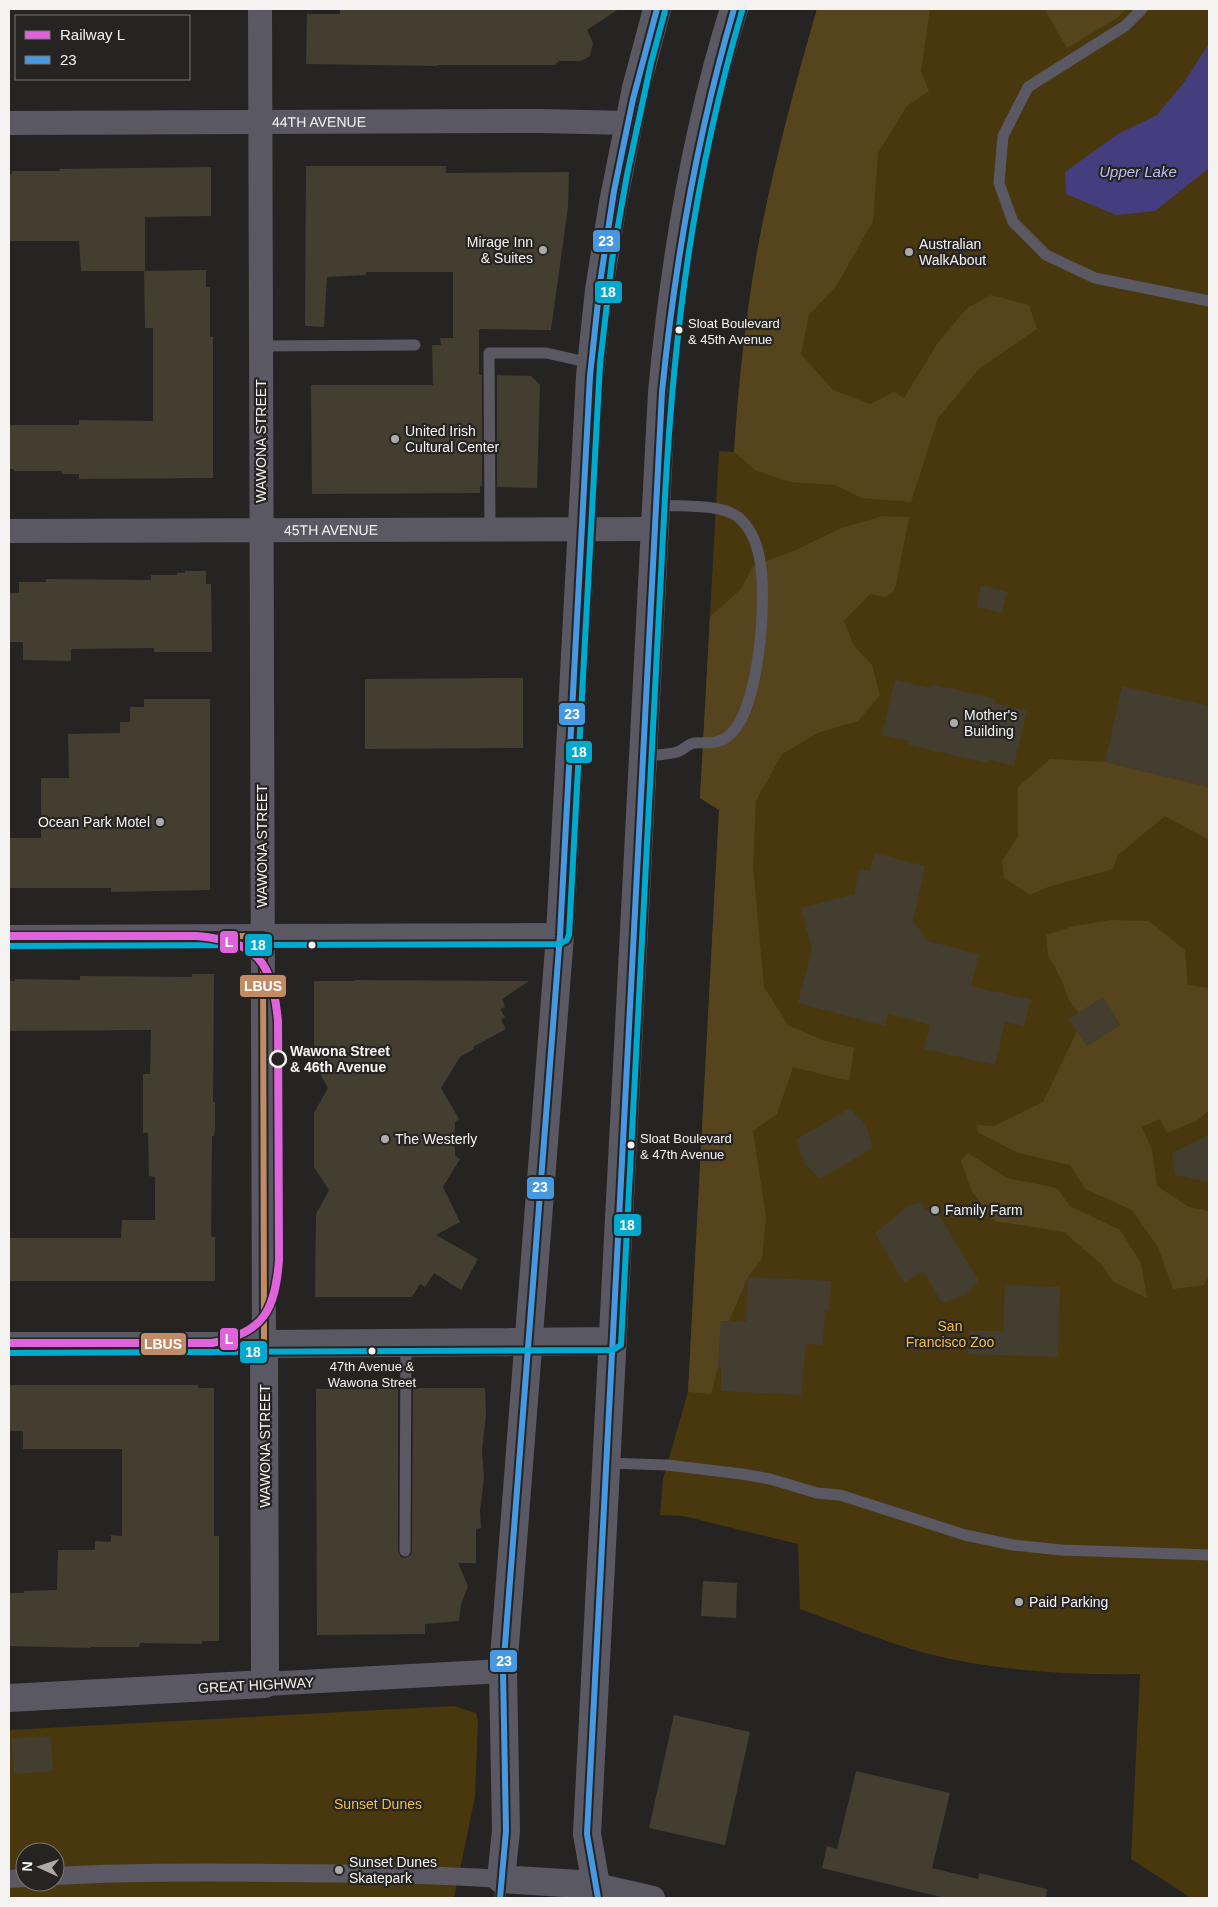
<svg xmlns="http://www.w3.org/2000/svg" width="1218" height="1907" font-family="Arial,sans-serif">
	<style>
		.green { fill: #49380e; fill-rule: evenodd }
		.forest { fill: #56441d }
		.water { fill: #443e7e }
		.building { fill: #443e30 }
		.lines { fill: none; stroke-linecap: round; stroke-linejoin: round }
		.service { stroke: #5a5963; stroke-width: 11 }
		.pedestrian { stroke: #5a5963; stroke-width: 18 }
		.minor { stroke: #5a5963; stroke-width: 24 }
		.tertiary { stroke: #5a5963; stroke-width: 28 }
		.bus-1-casing { stroke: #262422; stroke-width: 10 }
		.bus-2-casing { stroke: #262422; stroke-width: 10 }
		.bus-3-casing { stroke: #262422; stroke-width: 10 }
		.bus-1 { stroke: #4699e1; stroke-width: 6 }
		.bus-2 { stroke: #00a9ce; stroke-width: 6 }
		.bus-3 { stroke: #c18c65; stroke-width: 6 }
		.rail-1-casing { stroke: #262422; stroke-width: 11 }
		.rail-1 { stroke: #df64dc; stroke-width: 8 }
		.poi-dot { fill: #acaba9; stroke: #262422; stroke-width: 2 }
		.bus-dot { fill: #f4f3f1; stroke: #262422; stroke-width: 2 }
		.stop-dot { fill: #262422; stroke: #f4f3f1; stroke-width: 2.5 }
		.labels { text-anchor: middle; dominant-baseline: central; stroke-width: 4.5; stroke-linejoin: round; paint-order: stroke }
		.bus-label { font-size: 13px; fill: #f4f3f1; stroke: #262422; text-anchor: start }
		.street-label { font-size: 14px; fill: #f4f3f1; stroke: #262422 }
		.poi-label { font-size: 14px; fill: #f4f3f1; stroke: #262422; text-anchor: start }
		.stop-label { font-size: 14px; font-weight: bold; fill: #f4f3f1; stroke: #262422; text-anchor: start }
		.park-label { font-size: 14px; fill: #f3be49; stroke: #262422 }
		.water-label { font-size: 15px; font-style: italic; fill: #bfbefc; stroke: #262422 }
		.line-badge { stroke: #262422; stroke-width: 2 }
		.badge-label { font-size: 14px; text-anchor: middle; font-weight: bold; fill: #fff }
	</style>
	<rect width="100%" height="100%" fill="#252423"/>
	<path class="green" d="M817 9H1209V1898H1191L1131 1859 1140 1674C1067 1675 995 1671 925 1653 882 1641 841 1624 800 1609L798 1544 683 1516 660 1515 663 1479 688 1392 719 810 700 798 719 451 734 452C739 376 747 301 762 226 777 153 796 81 817 9Z
		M454 1706 476 1713 478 1721 475 1797 454 1898H9V1730ZM25 1852H55V1882H25Z"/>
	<path class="forest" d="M817 9H930L921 71 929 91 907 106 878 153 873 221 837 285 809 315 801 354 833 390 870 404 894 392 904 398 937 344 967 308 991 295 1029 305 1037 329 980 368 938 418 911 502 862 498 835 485 790 482 755 470 734 452C739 377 747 301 762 226 777 153 796 81 817 9Z
		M1044 9H1126L1117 18 1067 48Z
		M883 516 909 517 896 585 892 593 885 597 870 594 844 621 854 646 872 665 880 695 858 721 820 732 782 754 756 801 753 866 764 987 788 1025 822 1040 854 1048 849 1081 793 1067 777 1114 753 1131 766 1217 762 1259 748 1277 729 1321H721L718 1367 711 1394 688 1392 719 810 700 798 710 617 741 589 753 566 796 550 841 528Z
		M1050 759 1105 762 1209 787V840L1165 816 1118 855 1113 869 1048 887 1030 895 1004 878 1002 861 1018 837V787Z
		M1111 920 1149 921 1185 950 1188 985 1209 988V1110L1198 1120 1167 1133 1160 1119 1142 1127 1152 1150 1157 1186 1189 1207 1209 1211V1275L1204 1285 1173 1289 1158 1247 1132 1210 1085 1189 1070 1165 1018 1153 979 1133 976 1125 994 1126 1043 1102 1077 1031 1087 1046 1120 1025 1103 997 1079 1013 1069 1000 1062 981 1048 955 1046 935 1074 926Z
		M968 1153 1007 1178 1057 1188 1070 1206 1120 1230 1141 1263 1147 1298 1114 1282 1101 1264 1064 1232 995 1221 972 1192 961 1161Z"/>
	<path class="water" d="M1209 30V168L1155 211 1116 215 1066 194 1065 172 1118 134 1157 115 1183 84 1208 45Z"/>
	<path class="building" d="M340 9H619L587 30 593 43 590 56 581 61H559L555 65H438V66L306 64 307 14H340Z
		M306 166H446V173L569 172 568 207 551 330 479 329V375H482V486H480V493L312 494 311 385H433L432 345H441L440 338H453V272H366V275L327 277 324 327 305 326Z
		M211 167V216L145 217V271L206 270V287H210V337H213V478L79 479V474H62V471H14V469H9V425H79V420L153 421V328H145L144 271H81L79 241H9V174H12V171H60L59 169Z
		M497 375 531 376 540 385 537 488 497 487Z
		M185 571H206V584H211L212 652H154V648L71 649V661L23 660V642H9V593H19V582H46V579L151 580V575H177V573H185Z
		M981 585 1007 592 1002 613 977 607Z
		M523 678V748L365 749V679Z
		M895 680 931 688 932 684 995 699 994 703 1027 711 1014 766 987 759V763L909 745V741L882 735Z
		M1122 686 1209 706V787L1105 762Z
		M144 699H210V890L111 892V888H9V838H41V778H69L68 734 120 733V722H130V707H144Z
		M874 853 925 866 913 921 928 941 979 954 971 986 1031 1000 1024 1026 1005 1022 995 1065 924 1049 930 1025 888 1013 885 1026 798 1003 812 949 801 908 854 894 860 868 870 871Z
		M192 974H214L213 1102H215V1130L214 1136H212L211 1237H215V1281H9V1238H121L122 1220H155V1177L149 1176 148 1133H143V1074H150L151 1030 9 1031V981H15V979L80 980V976L192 977Z
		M354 980 529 981 502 999 505 1007 500 1009 505 1017 501 1020 506 1029 473 1047 474 1049 460 1057 441 1088 459 1119 455 1122V1156L460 1159 443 1187 460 1222 436 1235 478 1259 461 1290 434 1273 425 1287 420 1284 412 1297H315L316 1214 329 1190 314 1167V1113L328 1088 314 1063V981H354Z
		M1103 997 1120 1025 1087 1046 1069 1019Z
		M850 1108 866 1126 873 1148 820 1179 804 1163 797 1139Z
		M1209 1134V1182L1175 1175 1172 1153Z
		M921 1202 925 1210 934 1207 979 1281 964 1296 942 1303 923 1271 904 1283 875 1233 908 1206Z
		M748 1277 831 1281 829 1311 825 1310 823 1345 806 1344 801 1395 721 1391V1368L718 1367 721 1321 746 1322Z
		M1005 1285 1060 1287 1058 1357 968 1354 969 1331H1003Z
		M9 1385H198V1388H214V1536H219V1641H202V1644L140 1643 139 1647H90V1648L9 1646V1593H24V1591L57 1590 58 1550H95V1541L111 1542V1535L122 1536V1449H23V1431H9Z
		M417 1388H485L486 1414 482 1450 484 1478 480 1511 481 1528 476 1529V1563H458L468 1586 461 1605 459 1621 425 1624V1634L317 1635 316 1389H398V1551L401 1557 405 1558 411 1555 412 1551 413 1389Z
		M703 1581 737 1583 736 1618 701 1616Z
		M674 1715 750 1732 725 1845 649 1828Z
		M51 1736 53 1771 14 1774 12 1739Z
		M856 1771 950 1793 932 1868 978 1879 979 1873 1047 1889 1046 1898H945L822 1868 827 1846 837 1849Z"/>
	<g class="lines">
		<path class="service" d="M1142 9 1125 26 1028 87 1003 136 999 183 1013 222 1046 255 1095 278 1209 301
			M261 346 415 345
			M490 529 489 353H546L591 363
			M643 756C654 755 667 755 677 752 683 750 688 744 694 743 706 742 716 745 727 737 760 715 768 593 759 556 756 541 750 527 738 517 720 503 679 507 656 505
			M606 1463 667 1465 742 1474 770 1479 817 1493 840 1495 965 1535 1013 1545 1061 1550 1209 1555
			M405 1551 406 1343
			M500 1898 501 1879"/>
		<path class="pedestrian" d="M55 1876C128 1872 201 1872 274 1873 350 1873 426 1874 501 1879
			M9 1879 25 1878"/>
		<g class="minor">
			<path id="s1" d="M9 123 541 121 629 123"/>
			<path id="s2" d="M9 531 655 529"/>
			<path d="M9 937 560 935"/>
			<path d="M9 1344H264L260 9"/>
			<path d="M265 1684 503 1671"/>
			<path d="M596 1885 653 1898"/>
		</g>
		<path class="tertiary" d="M657 9 636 88 613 203 599 290 590 376 560 935 503 1671 506 1831 501 1879 596 1885 587 1834 662 392C674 263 695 133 734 9
			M9 1698 265 1684 264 1344 613 1341"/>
		<defs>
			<path id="bus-1" d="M500 1898 506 1831 503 1671 560 935 590 376 600 283 614 191 633 99 657 9
				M598 1898 587 1834 662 392C675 262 697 135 734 9"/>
			<path id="bus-2" d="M9 946 560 944 567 940 569 935 600 364 612 260 627 175 651 63 665 11
				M9 1353 613 1350 621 1345 665 497C674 328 694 175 742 11"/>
			<path id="bus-3" d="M9 937 263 936 264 1344H9"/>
		</defs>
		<use href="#bus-1" class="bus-1-casing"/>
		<use href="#bus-2" class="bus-2-casing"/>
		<use href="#bus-3" class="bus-3-casing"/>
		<use href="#bus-1" class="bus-1"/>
		<use href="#bus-2" class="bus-2"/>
		<use href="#bus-3" class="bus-3"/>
		<defs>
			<path id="rail-1" d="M9 936H197C258 942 272 961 278 1021L279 1260C275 1310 264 1333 212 1343H9"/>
		</defs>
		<use href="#rail-1" class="rail-1-casing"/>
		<use href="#rail-1" class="rail-1"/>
	</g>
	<g class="poi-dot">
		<circle cx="543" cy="250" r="5"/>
		<circle cx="909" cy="252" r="5"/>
		<circle cx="395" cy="439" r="5"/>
		<circle cx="954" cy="723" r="5"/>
		<circle cx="160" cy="822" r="5"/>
		<circle cx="385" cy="1139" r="5"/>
		<circle cx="935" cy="1210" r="5"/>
		<circle cx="1019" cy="1602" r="5"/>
		<circle cx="339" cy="1870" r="5"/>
	</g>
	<g class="bus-dot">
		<circle cx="679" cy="330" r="4.5"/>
		<circle cx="312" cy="945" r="4.5"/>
		<circle cx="631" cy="1145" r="4.5"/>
		<circle cx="372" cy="1351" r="4.5"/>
	</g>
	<circle class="stop-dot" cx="278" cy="1059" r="8"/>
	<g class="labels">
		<g class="bus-label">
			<text x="688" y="323">Sloat Boulevard<tspan x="688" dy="16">&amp; 45th Avenue</tspan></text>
			<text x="640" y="1138">Sloat Boulevard<tspan x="640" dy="16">&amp; 47th Avenue</tspan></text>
			<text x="372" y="1366" text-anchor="middle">47th Avenue &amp;<tspan x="372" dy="16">Wawona Street</tspan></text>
		</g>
		<g class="street-label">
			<text stroke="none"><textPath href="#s1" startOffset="310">44TH AVENUE</textPath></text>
			<text transform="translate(261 441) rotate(-90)">WAWONA STREET</text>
			<text stroke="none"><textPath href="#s2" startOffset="322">45TH AVENUE</textPath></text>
			<text transform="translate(262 846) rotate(-90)">WAWONA STREET</text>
			<text transform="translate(265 1446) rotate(-90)">WAWONA STREET</text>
			<text transform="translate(256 1685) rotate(-3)">GREAT HIGHWAY</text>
		</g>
		<g class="poi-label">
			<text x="533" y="242" text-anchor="end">Mirage Inn<tspan x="533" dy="16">&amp; Suites</tspan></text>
			<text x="919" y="244">Australian<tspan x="919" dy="16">WalkAbout</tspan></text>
			<text x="405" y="431">United Irish<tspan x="405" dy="16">Cultural Center</tspan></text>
			<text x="964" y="715">Mother's<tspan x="964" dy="16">Building</tspan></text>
			<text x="150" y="822" text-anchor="end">Ocean Park Motel</text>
			<text x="395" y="1139">The Westerly</text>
			<text x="945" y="1210">Family Farm</text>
			<text x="1029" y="1602">Paid Parking</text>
			<text x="349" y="1862">Sunset Dunes<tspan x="349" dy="16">Skatepark</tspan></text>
		</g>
		<g class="stop-label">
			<text x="290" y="1051">Wawona Street<tspan x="290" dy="16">&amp; 46th Avenue</tspan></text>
		</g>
		<g class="park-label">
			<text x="950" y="1326">San<tspan x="950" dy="16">Francisco Zoo</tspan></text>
			<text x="378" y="1804">Sunset Dunes</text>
		</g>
		<g class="water-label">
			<text x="1138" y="171">Upper Lake</text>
		</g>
	</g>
	<g class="line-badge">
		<rect x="592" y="229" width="29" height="24" rx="5" fill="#4699e1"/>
		<rect x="594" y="280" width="29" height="24" rx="5" fill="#00a9ce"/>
		<rect x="558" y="702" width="28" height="24" rx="5" fill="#4699e1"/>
		<rect x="565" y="740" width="28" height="24" rx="5" fill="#00a9ce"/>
		<rect x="219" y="930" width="20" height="24" rx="5" fill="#df64dc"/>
		<rect x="244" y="933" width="29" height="24" rx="5" fill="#00a9ce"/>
		<rect x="239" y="974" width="48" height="24" rx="5" fill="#c18c65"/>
		<rect x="526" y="1176" width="29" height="24" rx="5" fill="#4699e1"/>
		<rect x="613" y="1213" width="29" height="24" rx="5" fill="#00a9ce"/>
		<rect x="219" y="1327" width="20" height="24" rx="5" fill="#df64dc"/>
		<rect x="140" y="1332" width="47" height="24" rx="5" fill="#c18c65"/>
		<rect x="239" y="1340" width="29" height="24" rx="5" fill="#00a9ce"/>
		<rect x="489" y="1649" width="29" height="24" rx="5" fill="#4699e1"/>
	</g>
	<g class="badge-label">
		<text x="606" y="246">23</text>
		<text x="608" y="297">18</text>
		<text x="572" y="719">23</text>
		<text x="579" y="757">18</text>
		<text x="229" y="947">L</text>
		<text x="258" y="950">18</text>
		<text x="263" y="991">LBUS</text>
		<text x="540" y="1192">23</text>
		<text x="627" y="1230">18</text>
		<text x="229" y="1344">L</text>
		<text x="163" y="1349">LBUS</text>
		<text x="253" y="1357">18</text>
		<text x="504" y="1666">23</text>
	</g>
	<rect width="1218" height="1907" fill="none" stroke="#f4f3f1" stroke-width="20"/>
	<rect x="15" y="15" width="175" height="65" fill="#262422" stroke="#787775"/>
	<rect x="25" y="31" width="25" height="8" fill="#df64dc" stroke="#787775"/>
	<text x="60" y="40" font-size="15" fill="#f4f3f1">Railway L</text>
	<rect x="25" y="56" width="25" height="8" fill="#4699e1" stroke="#787775"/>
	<text x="60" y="65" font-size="15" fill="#f4f3f1">23</text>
	<g transform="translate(40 1867) rotate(273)"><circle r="24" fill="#262422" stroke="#787775"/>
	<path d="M0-4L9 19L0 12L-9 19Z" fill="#acaba9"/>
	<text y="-8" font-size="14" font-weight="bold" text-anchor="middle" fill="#f4f3f1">N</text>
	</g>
</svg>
